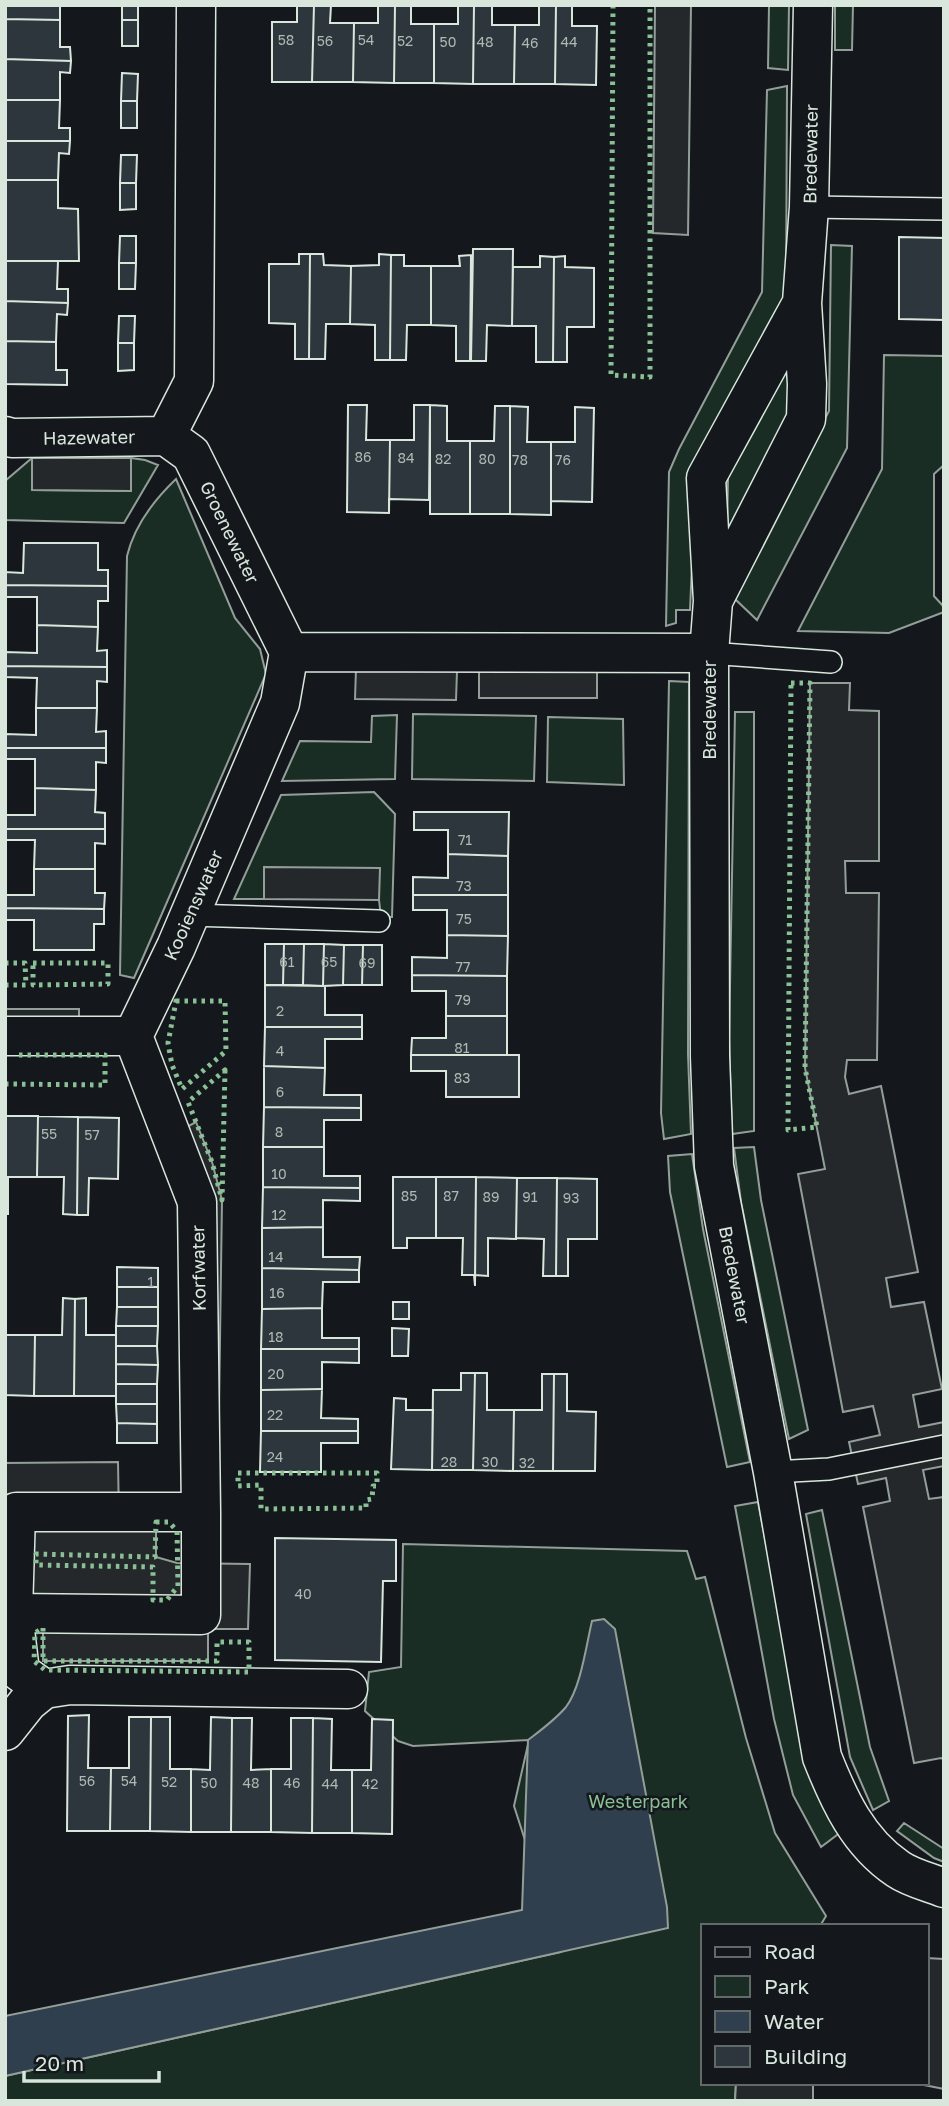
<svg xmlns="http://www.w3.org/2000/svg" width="949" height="2106" font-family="'Golos Text',sans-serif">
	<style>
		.green { fill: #1a2d24; stroke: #939e99; stroke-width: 2 }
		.parking { fill: #24282b; stroke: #939e99; stroke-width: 2 }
		.water { fill: #2f3f4d; stroke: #939e99; stroke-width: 2 }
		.building { fill: #2c363c; stroke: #d8e6dc; stroke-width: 2 }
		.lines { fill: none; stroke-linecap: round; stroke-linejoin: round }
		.service-casing { stroke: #d8e6dc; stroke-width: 24 }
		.minor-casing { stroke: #d8e6dc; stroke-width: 41 }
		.tertiary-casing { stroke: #d8e6dc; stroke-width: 41 }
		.service { stroke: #14181c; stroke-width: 21 }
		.minor { stroke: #14181c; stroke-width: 38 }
		.tertiary { stroke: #14181c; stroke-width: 38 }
		.hedge { stroke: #8ac095; stroke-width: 5; stroke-dasharray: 3.5 5; stroke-linecap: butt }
		.labels { text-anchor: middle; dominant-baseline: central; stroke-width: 5; stroke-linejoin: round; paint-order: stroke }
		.number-label { font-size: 14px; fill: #adbab4 }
		.street-label { font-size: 18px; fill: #d8e6dc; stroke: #14181c }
		.park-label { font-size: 18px; fill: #8ac095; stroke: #14181c }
	</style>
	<rect width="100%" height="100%" fill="#14181c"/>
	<path class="green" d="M769 5H789L788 70 768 68Z
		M835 5H853L852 50H835Z
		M787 86 786 305 696 474 690 610H676V623L666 626 669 472 679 449 762 292 767 90Z
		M831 245 852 246 847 448 757 620 735 599 736 584 829 411Z
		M884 355 944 356V465L934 474V596L944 607V612L889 633 798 631 882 469Z
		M792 361 794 411 727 532 728 477Z
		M32 458V490L131 491V458L145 460 158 465 124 523 5 520V481Z
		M176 479 235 618 260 649 266 674 134 978 120 975 127 556C134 527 154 500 176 479Z
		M669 681 689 682 688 1054 691 1134 664 1139 661 1113Z
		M735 712H754V1131L732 1134 729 1040Z
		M413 714 536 716 534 781 412 779Z
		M397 715 395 779 282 781 300 741 371 742 372 716Z
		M548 717 623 719 624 785 547 782Z
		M374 792 395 814 392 917H381L379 900 265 867 264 899H234L281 795Z
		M754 1147 761 1200 808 1430 789 1439 741 1202 734 1148Z
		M692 1154 703 1229 750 1462 727 1467 670 1192 668 1156Z
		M758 1502 806 1754 841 1832 821 1847 793 1795 774 1719 735 1506Z
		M822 1510 870 1747 889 1801 873 1810 850 1757 806 1514Z
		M403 1544 687 1551 696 1579 705 1577 746 1738 775 1833 826 1916 820 1926H702V2083H736L735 2101H5V2076L561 1952 514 1806 529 1740 413 1746 398 1741 365 1711 369 1672 401 1667Z
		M904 1823 944 1849V1862L934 1858 897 1831Z"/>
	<path class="parking" d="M655 5H691L688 235 653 233Z
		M32 458H131V491L32 490Z
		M356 669 457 671 456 700 355 699Z
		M479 671 597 672V698H479Z
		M810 683H850L849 710 879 711V861H845L846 893H879L877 1060H847L845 1077 849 1094 881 1086 918 1272 886 1278 891 1307 924 1302 942 1389 913 1395 919 1427 944 1422V1466L923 1470 929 1499 944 1497V1760L941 1758 914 1763 863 1507 890 1501 886 1478 858 1484 849 1442 880 1435 873 1406 843 1412 798 1174 825 1169 805 1068Z
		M264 867 380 868 379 900 264 899Z
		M5 1009H79V1021H5Z
		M196 1122 212 1162 222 1200 218 1479 183 1129Z
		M118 1462 119 1520 156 1522V1557L177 1563 250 1564 248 1629H208V1661H43V1605L5 1604V1463Z
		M926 1958 944 1959V2089L914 2083H926Z
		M736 2083H813V2101H735Z"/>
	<path class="water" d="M604 1619 615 1629 667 1907 668 1928 5 2076V2016L522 1910 528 1740C541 1730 555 1720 566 1707 581 1687 586 1646 592 1621Z"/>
	<path class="building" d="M5 5H60V20L5 19Z
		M122 5H138V20H122Z
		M297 5H314L312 82H272V22H297Z
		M314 5H331L330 23H354L353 82H312Z
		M378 5H395L394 83 353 82 354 23H378Z
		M395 5H411V24H434V83H394Z
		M458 5H474L473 84 434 83V24H458Z
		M474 5H492V25H515L514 84H473Z
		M539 5H556L555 84H514L515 25H539Z
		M556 5H572V26H597L596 85 555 84Z
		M5 19 60 20V47H70L71 61 5 59Z
		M122 20H138V46H122Z
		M5 59 71 61 70 73 60 72V100H5Z
		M122 73 138 74 137 101H121Z
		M5 100H60L59 128H70V141H5Z
		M121 101H137V128H121Z
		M5 141H70L69 154 59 153 58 180H5Z
		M121 155H137L136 183H120Z
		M5 180H58V208L78 209 79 261H5Z
		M120 183H136V209L120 210Z
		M120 236H136V263H119Z
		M899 237 944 238V320L899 319Z
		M473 249H513L512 326 487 325 486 361H471Z
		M299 254H310L309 359H295V324L269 323V264H299Z
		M310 254H323L324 265 351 266 350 324H326L325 359H309Z
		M379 254 391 255 390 360H375V325L350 324 351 266 379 265Z
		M391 255H404V266H431V325H407L406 360H390Z
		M471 255 470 361H456V326L431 325V266H460L459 256Z
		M540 256 554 257 553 362H536V326H512L513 267H540Z
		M565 256V267L594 268V327H567V362H553L554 257Z
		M5 261H58L57 289H68V303L5 301Z
		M119 263H136L135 289H119Z
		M5 301 68 303 67 315 57 314 56 342 5 341Z
		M119 316H135L134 343H118Z
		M5 341 56 342V370H67V385L5 384Z
		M118 343H134V370L118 371Z
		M348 405H367L366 440H390L389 513 347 512Z
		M414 405H430L429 500 389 499V513L390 440H414Z
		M430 405 447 406V441H470V514H430Z
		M495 406H510V514H470V441H494Z
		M510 406 528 407 527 442H551V515L510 514Z
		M575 407 594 408 592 502 551 501V442H575Z
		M24 543H98V570H108V586L5 585V572L23 573Z
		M5 585 108 586V601H98V627L37 625V597H5Z
		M37 625 98 627 97 651 107 650V667L5 666V652L37 653Z
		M5 666 107 667V682L97 681V708H36L37 678 5 677Z
		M36 708H97L96 732 106 731V748H5V734L36 735Z
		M5 748H106V763L96 762V790L35 788V759H5Z
		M35 788 96 790 95 812 105 813V829H5V815H35Z
		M414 812H509L508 856 448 854V830H414Z
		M5 829H105V844L95 843V869H34L35 840H5Z
		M448 854 508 856V895H413V877L448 878Z
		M34 869H95V893H105L104 909 5 908V895H34Z
		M413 895H508V936L447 935V910H413Z
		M5 908 104 909V924H94V950H34V920H5Z
		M447 935 508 936 507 976 412 975V957L447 958Z
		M265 944H284L283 985H265Z
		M284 944H304L303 985H283Z
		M304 944H324L323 986 303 985Z
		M324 944 344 945 343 985 323 986Z
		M344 945H363L362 985H343Z
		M363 945H382V985H362Z
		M412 975 507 976V1016H446V991H412Z
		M265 985 325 986V1015H362V1027H265Z
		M446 1016H507V1055H411L412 1038H446Z
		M265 1027H362V1039H325V1068L264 1066Z
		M411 1055H519V1097H446V1071H411Z
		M264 1066 325 1068 324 1095H361V1108L264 1107Z
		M264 1107 361 1108V1120H324V1147H263Z
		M5 1116H38L37 1177H8V1214H5Z
		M38 1116 78 1117 77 1215 63 1214 64 1177H37Z
		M78 1117 119 1118 118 1179 89 1178 88 1215H77Z
		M263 1147H324V1176H360V1188L263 1187Z
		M393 1177H436V1238H407V1248H393Z
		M436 1177H476L475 1286 474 1275H462L463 1238H436Z
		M476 1177 517 1178 516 1239 488 1238V1276L475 1275Z
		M517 1178H557L556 1276H543L544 1239 516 1238Z
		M557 1178 597 1179V1239H568V1276H556Z
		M263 1187 360 1188V1201L323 1200V1227L262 1228Z
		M323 1227V1257H360L359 1270 262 1268V1228Z
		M117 1267 158 1268V1287H117Z
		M262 1268 359 1270V1282H323L322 1308 262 1309Z
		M117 1287H158V1307H117Z
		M5 1298 6 1335H35L34 1396 5 1395Z
		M63 1298 75 1299 74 1396H34L35 1335H62Z
		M86 1298V1335H116V1396H74L75 1299Z
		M393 1302H409V1319H393Z
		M117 1307H158V1326H116Z
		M322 1308V1338H359V1349H261L262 1309Z
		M116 1326H158L157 1346H116Z
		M392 1328 409 1329 408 1356H392Z
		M116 1346H157L158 1365 116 1364Z
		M261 1349H359V1363L322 1362V1389L261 1390Z
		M116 1364 158 1365 157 1384H116Z
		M461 1373H475L473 1470H432L433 1390H461Z
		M475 1373H487V1410H514L513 1471 473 1470Z
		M542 1374H554L553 1471H513L514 1410H542Z
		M554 1374H567V1411L596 1412 595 1471H553Z
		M116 1384H157V1404H116Z
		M322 1389 321 1418 358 1419V1431H261V1390Z
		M394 1398 406 1399V1410H433L432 1470 391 1469Z
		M116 1404H157V1424L117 1423Z
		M117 1423 157 1424V1443H117Z
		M261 1431H358V1443H321V1472H260Z
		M275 1538 396 1540V1581H383L381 1662 275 1660Z
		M89 1715 88 1768H111L110 1831H67L68 1716Z
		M129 1717H151L150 1831H110L111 1768H129Z
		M151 1717H170V1769H191V1832L150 1831Z
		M211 1717 232 1718 231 1832H191V1769L210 1770Z
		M232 1718H252L251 1770 271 1769V1832H231Z
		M291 1718H313L312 1833 271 1832V1769H291Z
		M313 1718 332 1719 331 1770H352V1833H312Z
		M372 1719 393 1720 392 1834 352 1833V1770H371Z"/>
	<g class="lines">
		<defs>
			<path id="service" d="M809 207 944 209
				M709 653 831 662
				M189 915 379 921
				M773 1472 829 1469 944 1446"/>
			<path id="minor" d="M5 436 12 438 166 436
				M166 436 194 381 196 5
				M166 436 191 454 289 652
				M289 652 709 653
				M5 1036H133L176 947 280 703 289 652
				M133 1036 197 1202 201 1512H16L13 1613 201 1615V1512
				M13 1613 20 1672 44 1689
				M5 1731 28 1702 44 1689 70 1685 348 1689"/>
			<path id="tertiary" d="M802 303 706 478 713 601 709 653 710 1056 714 1166 773 1472 822 1757C839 1800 858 1842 898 1869 911 1878 929 1882 944 1888
				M714 599 806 419 807 384 802 303 809 207 813 5"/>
		</defs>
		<use href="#service" class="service-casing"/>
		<use href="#minor" class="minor-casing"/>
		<use href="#tertiary" class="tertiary-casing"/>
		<use href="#service" class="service"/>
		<use href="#minor" class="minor"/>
		<use href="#tertiary" class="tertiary"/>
		<path class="hedge" d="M613 5 611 375 650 377V5
			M791 683H810L805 1068 817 1127 788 1130Z
			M5 963H25L26 985H5
			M33 963H108V984L33 985Z
			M176 1001H225L226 1051 182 1089 172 1065 168 1043Z
			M225 1070 222 1200 212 1162 188 1102Z
			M5 1084 105 1085V1055H19
			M238 1473H377V1486H373L372 1499 366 1500V1508L261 1509V1485L238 1486Z
			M156 1522H169L177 1531 178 1586 167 1600H153V1567L36 1565V1554L155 1557Z
			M43 1628V1661H217V1642H249V1672L45 1670 34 1661 35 1633Z"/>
	</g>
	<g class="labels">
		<g class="number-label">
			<text x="286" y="39">58</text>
			<text x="366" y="39">54</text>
			<text x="325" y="40">56</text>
			<text x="405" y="40">52</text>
			<text x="448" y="41">50</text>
			<text x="485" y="41">48</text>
			<text x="569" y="41">44</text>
			<text x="530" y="42">46</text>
			<text x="363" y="456">86</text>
			<text x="406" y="457">84</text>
			<text x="443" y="458">82</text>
			<text x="487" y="458">80</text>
			<text x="520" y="459">78</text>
			<text x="563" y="459">76</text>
			<text x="465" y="839">71</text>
			<text x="464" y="885">73</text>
			<text x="464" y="918">75</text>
			<text x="287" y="961">61</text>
			<text x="329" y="961">65</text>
			<text x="367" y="962">69</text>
			<text x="463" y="966">77</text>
			<text x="463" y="999">79</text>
			<text x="280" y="1010">2</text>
			<text x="462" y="1047">81</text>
			<text x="280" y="1050">4</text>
			<text x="462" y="1077">83</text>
			<text x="280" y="1091">6</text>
			<text x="279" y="1131">8</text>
			<text x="49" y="1133">55</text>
			<text x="92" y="1134">57</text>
			<text x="279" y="1173">10</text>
			<text x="409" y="1195">85</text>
			<text x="451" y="1195">87</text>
			<text x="491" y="1196">89</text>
			<text x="530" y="1196">91</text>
			<text x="571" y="1197">93</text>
			<text x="279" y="1214">12</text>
			<text x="276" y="1256">14</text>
			<text x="151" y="1281">1</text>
			<text x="277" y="1292">16</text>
			<text x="276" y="1336">18</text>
			<text x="276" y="1373">20</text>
			<text x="275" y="1414">22</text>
			<text x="275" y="1456">24</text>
			<text x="449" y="1461">28</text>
			<text x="490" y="1461">30</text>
			<text x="527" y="1462">32</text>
			<text x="303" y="1593">40</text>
			<text x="87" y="1780">56</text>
			<text x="129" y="1780">54</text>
			<text x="169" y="1781">52</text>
			<text x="209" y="1782">50</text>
			<text x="251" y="1782">48</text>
			<text x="292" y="1782">46</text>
			<text x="330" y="1783">44</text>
			<text x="370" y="1783">42</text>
		</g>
		<g class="street-label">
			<text transform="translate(810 154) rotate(-89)">Bredewater</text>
			<text transform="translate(89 437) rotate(-1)">Hazewater</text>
			<text transform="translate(230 532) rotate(64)">Groenewater</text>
			<text transform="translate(709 710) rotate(-90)">Bredewater</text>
			<text transform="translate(193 905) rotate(-66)">Kooienswater</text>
			<text transform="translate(198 1268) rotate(-91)">Korfwater</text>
			<text transform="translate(735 1275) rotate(79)">Bredewater</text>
		</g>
		<g class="park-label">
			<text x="638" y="1801">Westerpark</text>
		</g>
	</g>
	<rect width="949" height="2106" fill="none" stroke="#d8e6dc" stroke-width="14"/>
	<rect x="701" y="1924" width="228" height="161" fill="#14181c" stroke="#626a69" stroke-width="2"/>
	<rect x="715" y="1947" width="35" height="10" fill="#14181c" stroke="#626a69" stroke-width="2"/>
	<text x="764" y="1959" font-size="21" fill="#d8e6dc">Road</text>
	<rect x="715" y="1976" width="35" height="21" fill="#1a2d24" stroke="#626a69" stroke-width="2"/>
	<text x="764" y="1994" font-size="21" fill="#d8e6dc">Park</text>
	<rect x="715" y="2011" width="35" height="21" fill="#2f3f4d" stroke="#626a69" stroke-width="2"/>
	<text x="764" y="2029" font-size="21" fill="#d8e6dc">Water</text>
	<rect x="715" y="2046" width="35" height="21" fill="#2c363c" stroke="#626a69" stroke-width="2"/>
	<text x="764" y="2064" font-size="21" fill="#d8e6dc">Building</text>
	<path d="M24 2071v10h135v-10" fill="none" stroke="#d8e6dc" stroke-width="3.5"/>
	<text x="35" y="2071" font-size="21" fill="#d8e6dc" stroke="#14181c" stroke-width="5" paint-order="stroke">20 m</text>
</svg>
